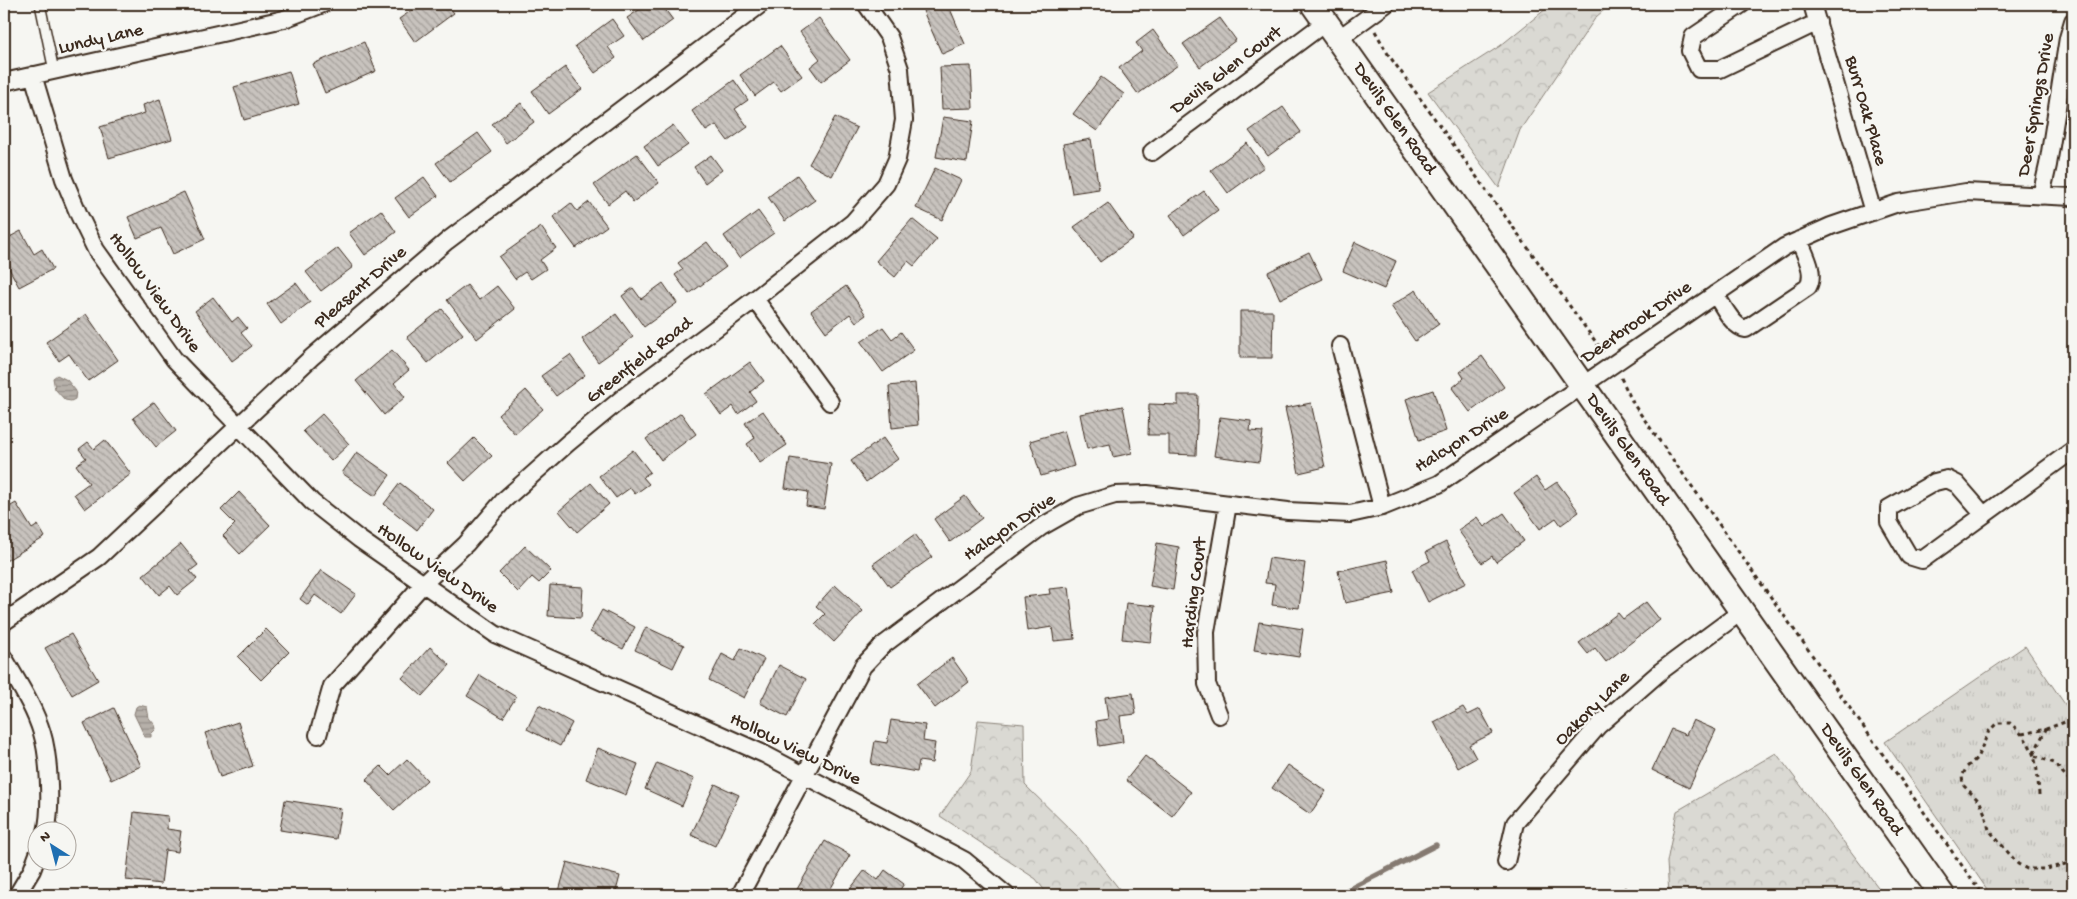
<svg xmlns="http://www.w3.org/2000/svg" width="2077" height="899" font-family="'Gochi Hand',sans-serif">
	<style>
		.grass { fill: url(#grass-tufts); stroke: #8a8278 }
		.forest { fill: url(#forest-crowns); stroke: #8a8278 }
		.water { fill: url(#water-rules); stroke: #857a71 }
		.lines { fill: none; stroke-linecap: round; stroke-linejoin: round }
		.stream { stroke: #857a71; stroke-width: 5.5 }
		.building { fill: url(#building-back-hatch); stroke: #3b2a1e }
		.lane-casing { stroke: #3b2a1e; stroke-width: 12 }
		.street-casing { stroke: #3b2a1e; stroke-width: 20 }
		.secondary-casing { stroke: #3b2a1e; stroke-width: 28 }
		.path { stroke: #3b2a1e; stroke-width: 3; stroke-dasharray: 4 4; stroke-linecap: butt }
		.lane { stroke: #f6f6f2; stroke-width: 9 }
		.street { stroke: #f6f6f2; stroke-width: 16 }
		.secondary { stroke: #f6f6f2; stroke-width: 24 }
		.labels { text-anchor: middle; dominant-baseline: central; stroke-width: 4.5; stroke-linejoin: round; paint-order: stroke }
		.street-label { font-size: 19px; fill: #3b2a1e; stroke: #f6f6f2 }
	</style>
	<defs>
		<pattern id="grass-tufts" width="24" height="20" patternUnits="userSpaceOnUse" patternTransform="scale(1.25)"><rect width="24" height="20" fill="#dad9d3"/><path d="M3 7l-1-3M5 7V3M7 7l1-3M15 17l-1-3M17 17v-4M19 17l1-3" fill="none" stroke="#bcbab5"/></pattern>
		<pattern id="forest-crowns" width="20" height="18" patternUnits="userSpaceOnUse" patternTransform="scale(1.25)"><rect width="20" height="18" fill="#dad9d3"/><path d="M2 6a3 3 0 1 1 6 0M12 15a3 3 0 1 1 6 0" fill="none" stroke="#bcbab5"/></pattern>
		<pattern id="water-rules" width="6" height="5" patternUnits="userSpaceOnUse" patternTransform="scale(1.25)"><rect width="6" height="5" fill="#b6b0a9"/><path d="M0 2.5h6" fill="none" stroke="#958f89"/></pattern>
		<pattern id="building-back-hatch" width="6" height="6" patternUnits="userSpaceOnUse" patternTransform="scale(1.25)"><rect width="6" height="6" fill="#c8c3be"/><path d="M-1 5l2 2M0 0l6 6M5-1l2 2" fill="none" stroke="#a49f9a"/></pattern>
	</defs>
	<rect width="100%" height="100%" fill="#f6f6f2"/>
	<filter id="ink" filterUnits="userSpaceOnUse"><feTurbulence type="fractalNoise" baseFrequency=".02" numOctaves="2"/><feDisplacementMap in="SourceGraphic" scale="10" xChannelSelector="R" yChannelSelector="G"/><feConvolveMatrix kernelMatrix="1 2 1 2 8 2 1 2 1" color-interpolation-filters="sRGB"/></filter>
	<g filter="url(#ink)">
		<path class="grass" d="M2025 646 2073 716V895H1991L1885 742Z"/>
		<path class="forest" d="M1552 4H1611L1596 17 1520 130 1499 188 1428 92 1500 46Z
			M978 720 1024 724 1025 785 1078 837 1124 895H1048L1036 879 940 816 971 771Z
			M1776 753 1884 895H1669L1667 862 1677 811Z"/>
		<path class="water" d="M57 375 67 380 76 391 75 399 71 401 65 400 55 389 53 378Z
			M139 705 147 707 149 718 155 725 156 729 151 734V737H145L134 714 136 707Z"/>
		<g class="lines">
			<path class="stream" d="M1338 895 1436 845"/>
		</g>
		<path class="building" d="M421 4H447L454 13 415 42 399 19Z
			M648 4H661L673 20 644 41 627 18Z
			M940 4H948L965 44 942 54 923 11Z
			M819 18 850 60 821 82 810 67 820 59 800 32Z
			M1220 18 1236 40 1200 67 1183 44Z
			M612 19 624 36 608 47 616 58 595 73 575 46Z
			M1153 30 1178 65 1138 94 1119 68 1142 51 1136 43Z
			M364 42 376 71 325 93 313 64Z
			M780 46 802 76 781 91 774 82 755 96 740 75Z
			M971 66 973 108 942 109 940 67Z
			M565 67 582 89 548 114 532 91Z
			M289 71 299 104 244 120 234 87Z
			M1101 77 1124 94 1097 131 1073 114Z
			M734 80 748 100 735 109 748 127 728 141 716 125 706 131 692 111Z
			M160 99 172 139 109 158 100 127 145 113 143 105Z
			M521 103 534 122 506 143 492 124Z
			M1283 107 1301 132 1268 156 1249 131Z
			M835 117 857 128 832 176 809 164Z
			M943 117 973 121 967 162 936 157Z
			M673 125 688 145 658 166 644 146Z
			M478 133 492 152 450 182 436 163Z
			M1091 139 1099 189 1072 193 1063 144Z
			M1247 143 1264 167 1228 193 1211 170Z
			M637 154 659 183 633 202 625 191 608 204 594 185Z
			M711 155 722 170 705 183 694 167Z
			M935 168 961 180 942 220 916 208Z
			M797 175 815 200 785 221 768 197Z
			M424 177 438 196 409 217 395 198Z
			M1204 191 1218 210 1184 235 1170 215Z
			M184 192 205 239 173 254 161 228 137 238 128 217Z
			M589 202 607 226 576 248 553 217 571 203 577 211Z
			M1108 203 1133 238 1100 262 1074 227Z
			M381 210 396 232 365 255 349 233Z
			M758 211 774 233 739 258 724 236Z
			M912 219 937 239 914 266 908 261 895 277 876 261Z
			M541 227 556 248 540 260 546 269 531 279 525 272 515 279 499 257Z
			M21 231 34 254 42 249 53 269 19 287 4 259V240Z
			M707 242 726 267 689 294 675 275 683 269 678 263Z
			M1355 242 1396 261 1384 289 1343 271Z
			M338 248 353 267 321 291 306 272Z
			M1309 252 1322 279 1280 299 1268 272Z
			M296 283 310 302 281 324 267 304Z
			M663 283 677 303 644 327 622 296 633 288 641 299Z
			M467 285 479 300 497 286 515 309 477 339 447 300Z
			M846 286 866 315 856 322 850 314 826 332 811 311Z
			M1416 290 1439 324 1415 341 1391 306Z
			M213 297 232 322 238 317 247 328 241 333 252 346 232 361 195 311Z
			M442 309 463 334 428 363 407 337Z
			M1240 311H1273L1272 358H1240Z
			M86 314 118 360 88 381 69 354 59 361 46 342Z
			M616 314 633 337 598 362 582 339Z
			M883 327 892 339 901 332 914 350 883 372 861 342Z
			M392 350 409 370 394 383 405 397 384 415 356 381Z
			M570 355 585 375 556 396 541 376Z
			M1482 356 1504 387 1470 412 1452 388 1464 378 1460 372Z
			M750 362 764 381 750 392 756 401 738 414 733 406 721 415 706 394Z
			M915 383 918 425 892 428 889 386Z
			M526 390 543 409 515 434 498 415Z
			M1433 390 1446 431 1419 440 1406 399Z
			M1178 395H1198L1196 455 1169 454V435H1148L1149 404 1178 405Z
			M154 402 176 431 156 447 133 418Z
			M1311 403 1325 467 1299 473 1285 408Z
			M1123 406 1132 453 1113 457 1110 444 1087 449 1080 414Z
			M763 411 787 445 760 463 747 444 755 438 745 423Z
			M681 413 696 434 661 460 646 439Z
			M322 414 349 444 331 461 303 431Z
			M1220 417 1251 421 1250 431 1263 432 1259 462 1214 456Z
			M1064 431 1074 466 1041 476 1030 441Z
			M474 438 492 456 465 481 448 463Z
			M883 438 898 459 866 482 851 461Z
			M105 440 131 474 85 509 74 494 89 483 76 465 86 458 79 449 88 442 94 449Z
			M633 450 650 472 643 477 649 484 635 494 630 488 616 498 599 476Z
			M357 452 390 475 375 496 342 473Z
			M790 458 831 464 824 509 806 506 808 492 785 488Z
			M1536 477 1545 490 1557 482 1579 512 1561 525 1556 518 1540 529 1514 493Z
			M400 483 433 509 417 530 384 504Z
			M591 483 609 504 577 532 559 511Z
			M239 492 270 525 240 554 223 536 235 524 221 510Z
			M965 496 982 518 950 542 934 519Z
			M16 503 32 529 38 525 45 537 4 562V510Z
			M1504 513 1524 541 1496 562 1492 556 1482 563 1458 530 1477 517 1484 527Z
			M915 534 932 557 890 587 873 564Z
			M1446 542 1466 583 1428 602 1412 570 1430 561 1426 552Z
			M1157 543 1179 547 1173 590 1150 586Z
			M181 544 198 565 190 571 197 579 177 595 170 586 159 595 143 575Z
			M525 546 551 571 539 583 532 577 518 592 499 573Z
			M1269 558 1305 563 1299 608 1272 605 1275 584 1265 583Z
			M1387 560 1394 593 1345 603 1338 571Z
			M321 570 356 594 341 614 315 595 308 605 300 599Z
			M550 585 583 587 581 618 548 616Z
			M835 585 863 611 834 642 815 624 825 614 816 606Z
			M1069 587 1075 639 1054 641 1052 627 1027 631 1023 597 1050 594 1049 589Z
			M1646 602 1660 620 1606 662 1595 648 1588 654 1579 643 1618 613 1623 619Z
			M1126 603 1155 606 1151 642 1122 639Z
			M602 610 635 627 623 649 590 632Z
			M1259 622 1303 629 1299 657 1254 650Z
			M646 627 684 645 673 668 635 650Z
			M266 629 289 652 261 680 238 657Z
			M71 634 98 680 72 695 45 648Z
			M430 647 450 665 422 696 402 678Z
			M741 648 764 659 744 698 709 680 722 654 735 661Z
			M952 658 969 682 935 708 917 684Z
			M779 665 806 679 787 717 760 703Z
			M480 675 516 697 503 718 467 696Z
			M1133 693 1136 714 1120 716 1123 742 1099 746 1096 721 1108 719 1105 697Z
			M539 705 572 723 560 746 527 729Z
			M1463 707 1468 715 1480 709 1493 733 1469 745 1476 758 1458 768 1434 722Z
			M114 708 141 766 111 780 84 723Z
			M891 720 925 725 923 741 935 743 932 763 919 761 917 772 871 764 875 741 887 743Z
			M1693 720 1716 730 1689 788 1652 770 1671 729 1686 735Z
			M238 722 253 766 220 777 205 733Z
			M598 748 638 764 626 795 586 779Z
			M1145 756 1191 792 1172 816 1126 780Z
			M407 759 427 780 394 810 366 780 381 766 390 775Z
			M657 763 694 779 682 806 645 789Z
			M1288 765 1326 791 1310 814 1272 788Z
			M715 784 739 795 715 846 691 835Z
			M285 800 341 809 336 839 280 830Z
			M134 812 168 816 167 829 181 831 178 852 165 850 161 884 126 880Z
			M825 841 850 855 827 895H803L796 891Z
			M567 862 620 876 615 895H558Z
			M865 870 878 880 885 870 904 884 896 895H851L847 893Z
			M503 887 505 895H489L488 891Z
			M1625 887 1633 895H1616Z
			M532 891 533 895H512Z"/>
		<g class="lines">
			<defs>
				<path id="lane" d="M40 4 54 71"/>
				<path id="street" d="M1742 4 1693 37 1690 51 1699 69H1720L1818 22
					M1812 4 1873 212
					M1338 39 1386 4
					M33 75 64 179 79 215 96 250 174 359 312 502 359 539 495 634 764 754 964 860 1006 895
					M4 82 284 19 323 4
					M1152 152 1326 22
					M2041 196 2048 165 2068 38 2073 21
					M1715 294C1723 305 1732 327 1746 329L1808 287C1816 272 1805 255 1799 240
					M755 299 830 402
					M1340 346 1382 507
					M1983 514 1957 484 1947 479 1935 482 1889 508V522L1909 556 1922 560 2073 450
					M4 622 99 557 312 357 447 241 761 4
					M4 658C17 681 34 706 42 733 49 756 52 808 46 832
					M1219 715 1207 684 1206 632 1228 504
					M318 735 332 686 423 584 466 544 504 500 568 443 625 396 755 299 853 222 886 184 897 159 904 120 900 69 889 37 866 4
					M1506 862 1515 823 1598 726 1661 671 1742 611
					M17 895 32 870 38 854
					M740 895 863 666 882 646 1041 527 1078 506 1115 495 1147 494 1288 511 1350 514 1382 507 1439 484 1784 247 1831 226 1898 203 1966 192 2073 197"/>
				<path id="secondary" d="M1313 4 1942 895"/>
			</defs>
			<use href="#lane" class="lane-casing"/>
			<use href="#street" class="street-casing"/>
			<use href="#secondary" class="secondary-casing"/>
			<path class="path" d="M1375 31 1388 54 1603 352
				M1621 378 1634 405 1983 895
				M2022 734 2046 729 2073 719
				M2034 753 2046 729
				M2035 756 2054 763 2073 784
				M2039 795C2037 762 2036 745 2010 723H1997L1989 731 1977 758 1967 767 1962 776 1963 785 1980 802 1985 814 1989 830 2018 864 2027 869H2046L2073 862"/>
			<use href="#lane" class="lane"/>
			<use href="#street" class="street"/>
			<use href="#secondary" class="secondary"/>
		</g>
	</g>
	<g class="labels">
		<g class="street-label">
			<text transform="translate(101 40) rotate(-13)">Lundy Lane</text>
			<text transform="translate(1227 71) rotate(-37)">Devils Glen Court</text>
			<text transform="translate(2037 105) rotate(-80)">Deer Springs Drive</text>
			<text transform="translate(1865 111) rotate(74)">Burr Oak Place</text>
			<text transform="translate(1394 119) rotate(55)">Devils Glen Road</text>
			<text transform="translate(361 288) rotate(-41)">Pleasant Drive</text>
			<text transform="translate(154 293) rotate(54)">Hollow View Drive</text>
			<text transform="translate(1637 323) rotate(-35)">Deerbrook Drive</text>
			<text transform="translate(640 361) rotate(-38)">Greenfield Road</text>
			<text transform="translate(1462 441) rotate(-32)">Halcyon Drive</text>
			<text transform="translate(1627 450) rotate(55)">Devils Glen Road</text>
			<text transform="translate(1010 528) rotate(-34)">Halcyon Drive</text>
			<text transform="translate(437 569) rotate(35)">Hollow View Drive</text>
			<text transform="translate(1195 593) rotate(-83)">Harding Court</text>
			<text transform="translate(1593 709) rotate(-45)">Oakory Lane</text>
			<text transform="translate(795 750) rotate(26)">Hollow View Drive</text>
			<text transform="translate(1861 780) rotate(55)">Devils Glen Road</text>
		</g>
	</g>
	<rect width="2077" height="899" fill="none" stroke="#f6f6f2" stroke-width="20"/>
	<rect x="10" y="10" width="2057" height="879" fill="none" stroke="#3b2a1e" stroke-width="2" filter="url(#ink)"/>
	<g transform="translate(52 846) rotate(324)"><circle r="24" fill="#f6f6f2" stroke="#aba49d"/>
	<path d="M0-4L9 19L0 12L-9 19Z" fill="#1f6fb2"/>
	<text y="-8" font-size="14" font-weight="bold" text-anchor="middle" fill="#3b2a1e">N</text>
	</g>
</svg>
